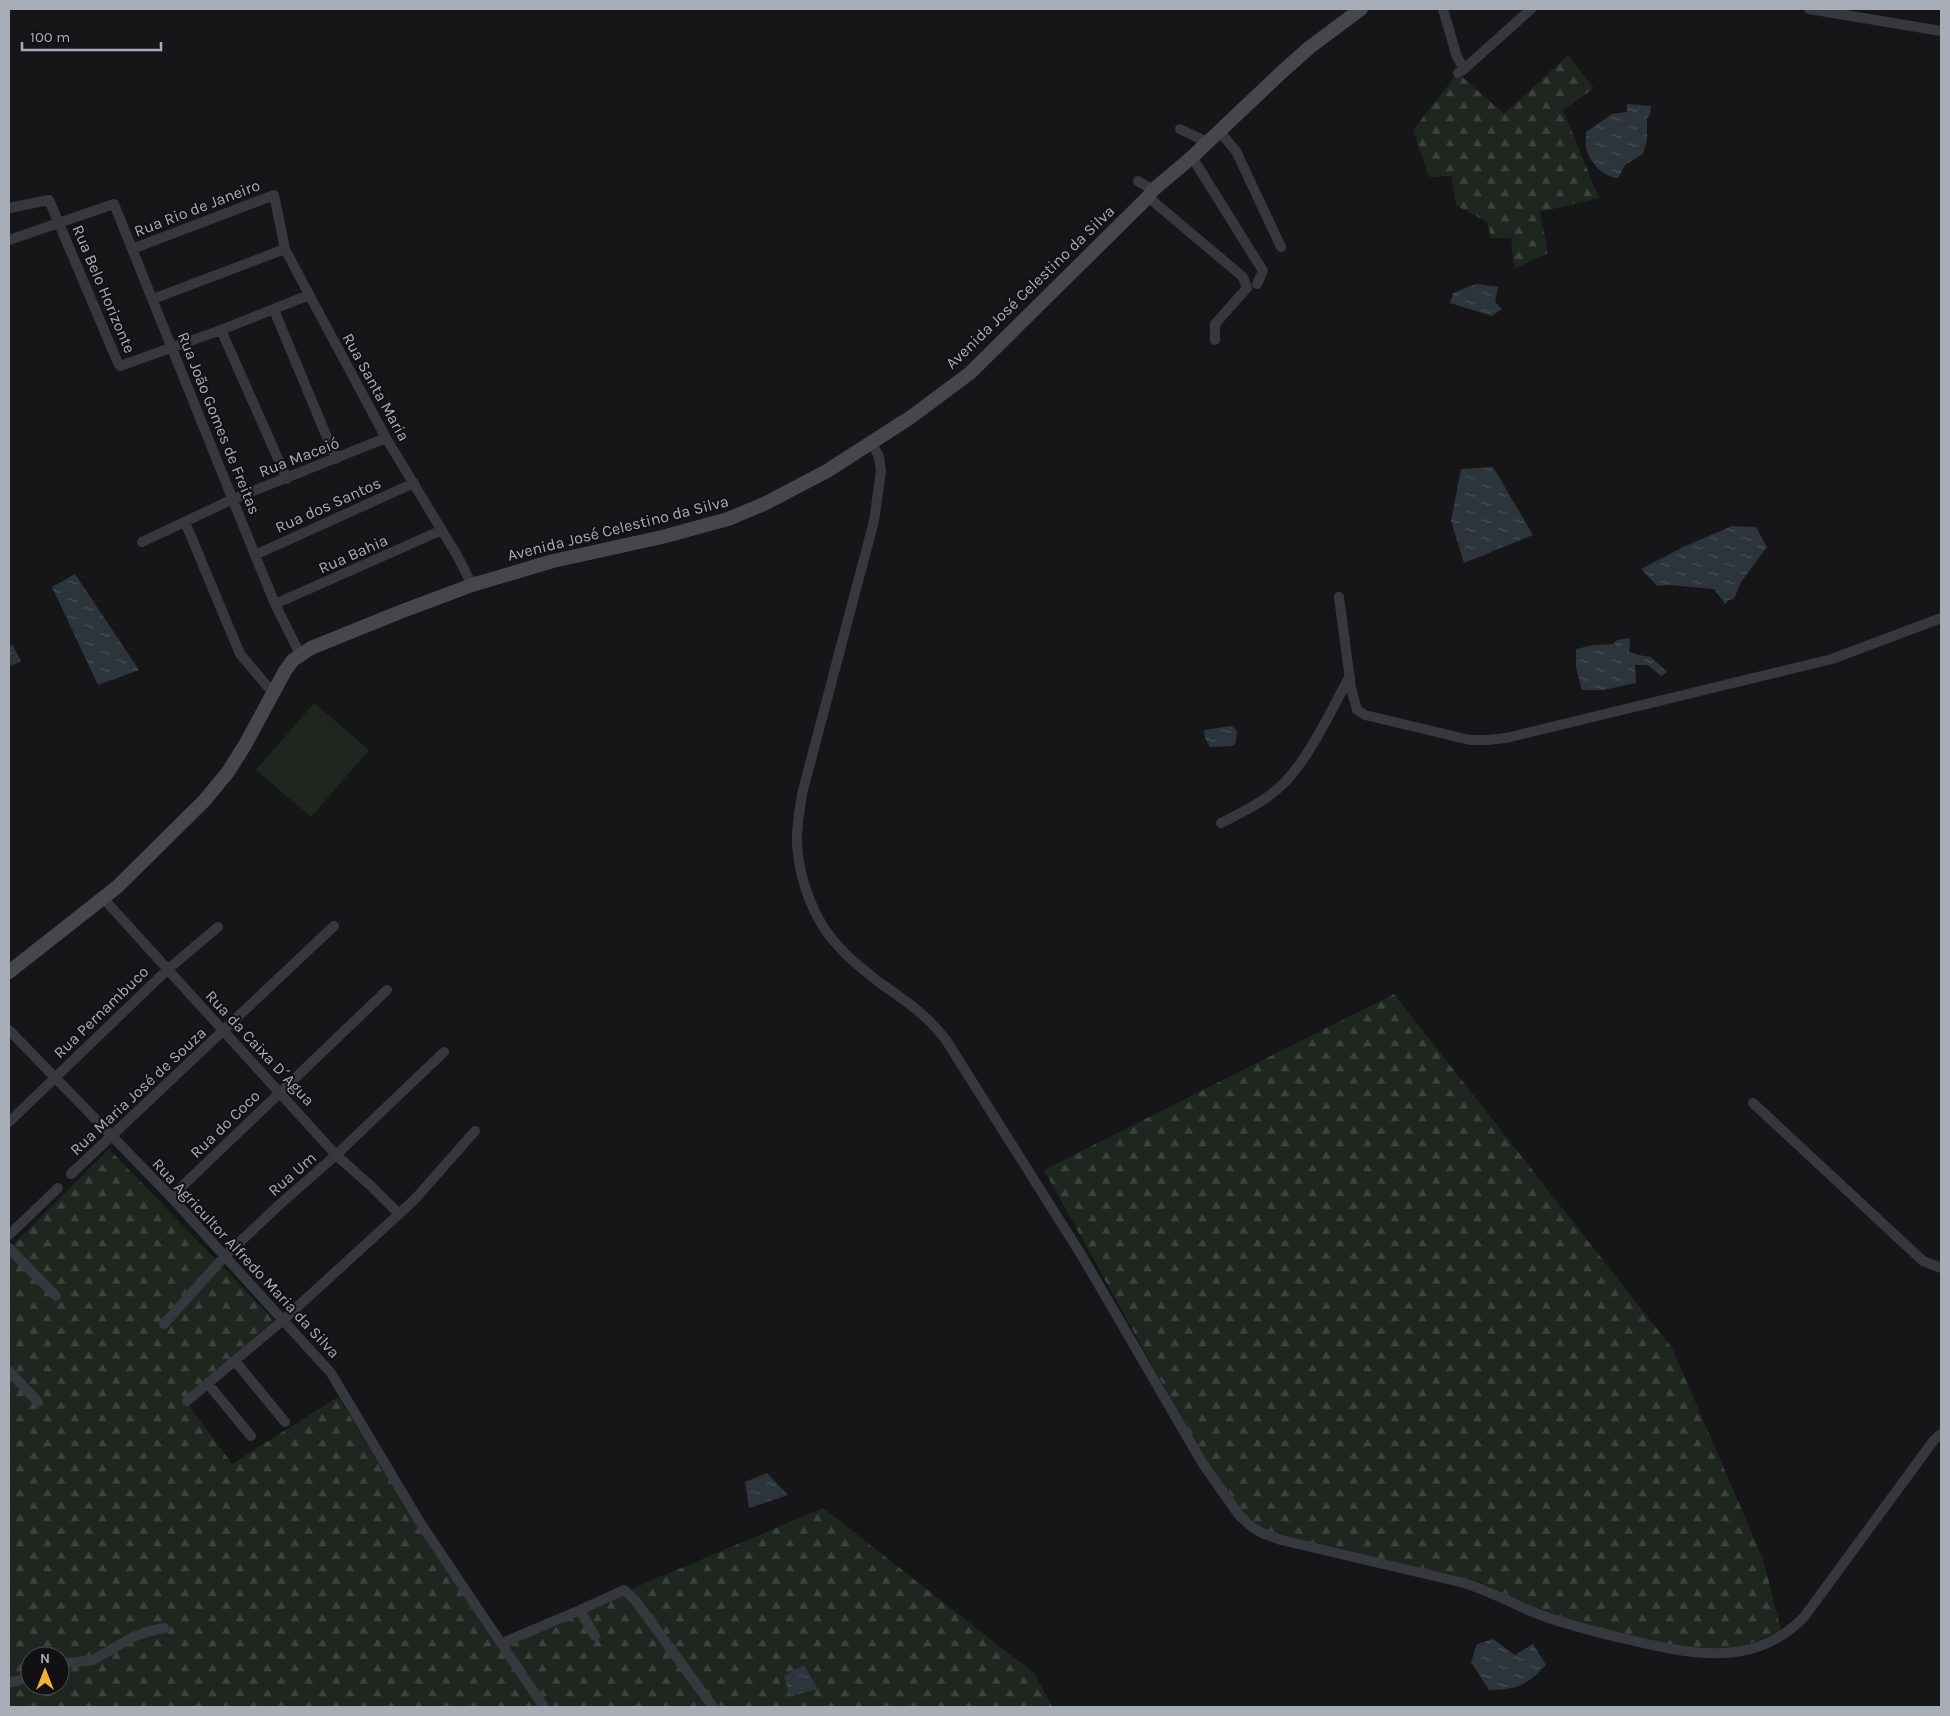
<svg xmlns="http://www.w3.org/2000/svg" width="1950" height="1716" font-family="Karla,sans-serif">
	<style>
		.forest { fill: url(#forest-firs); fill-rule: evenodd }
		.garden { fill: #1e261f }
		.water { fill: url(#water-ripples) }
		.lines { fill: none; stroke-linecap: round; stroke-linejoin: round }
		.street { stroke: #37383d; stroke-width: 10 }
		.secondary { stroke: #45474d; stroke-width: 14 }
		.labels { text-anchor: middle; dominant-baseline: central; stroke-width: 4; stroke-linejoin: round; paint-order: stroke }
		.street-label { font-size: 16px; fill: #a8adb8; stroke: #111113 }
	</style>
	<defs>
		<pattern id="forest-firs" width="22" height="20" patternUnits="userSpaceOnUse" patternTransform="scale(1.25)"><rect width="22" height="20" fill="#1e261f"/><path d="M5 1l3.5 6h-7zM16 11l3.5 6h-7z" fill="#3c433d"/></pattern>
		<pattern id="water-ripples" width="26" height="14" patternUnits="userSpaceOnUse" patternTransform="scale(1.25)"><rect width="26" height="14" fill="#2c353c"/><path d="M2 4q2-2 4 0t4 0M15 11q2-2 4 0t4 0" fill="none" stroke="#485056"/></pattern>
	</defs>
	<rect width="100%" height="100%" fill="#161618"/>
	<path class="forest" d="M1568 55 1594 88 1563 110 1599 198 1540 212 1548 253 1514 269 1511 238H1491L1487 222 1456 205 1451 176 1429 177 1413 130 1458 73 1504 114Z
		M1394 994 1672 1348 1763 1559 1781 1630 1758 1641 1710 1654 1575 1626 1481 1583 1301 1544 1264 1530 1239 1510 1206 1462 1044 1170Z
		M109 1149 274 1320 184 1399 232 1464 338 1397 431 1547 497 1646 823 1508 1035 1674 1052 1707H9V1249ZM30 1656H60V1686H30Z"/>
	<path class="garden" d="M314 703 369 750 311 817 256 770Z"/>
	<path class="water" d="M1627 104 1651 106 1650 115 1647 118V140L1643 154 1625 165 1618 178C1605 178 1591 164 1587 151 1585 146 1586 137 1586 132L1612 114 1627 112Z
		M1476 284 1498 287 1495 302 1502 309 1492 316 1450 303 1453 293Z
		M1493 467 1533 535 1464 563 1451 521 1461 469Z
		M1732 526 1756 527 1767 547 1741 582 1734 599 1729 600 1725 604 1714 589 1669 585 1657 586 1641 569 1683 547Z
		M75 574 139 670 98 685 52 587Z
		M1630 638 1629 652 1638 655 1651 657 1667 672 1661 676 1648 665H1635L1636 683 1603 690H1582L1576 668V649L1594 645 1614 644 1617 640Z
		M12 644 21 661 9 667V646Z
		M1232 726 1237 731 1236 742 1233 746 1210 747 1205 738 1204 730Z
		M767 1473 788 1495 749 1508 745 1482Z
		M1493 1639 1515 1655 1533 1644 1546 1665C1526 1686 1518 1689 1489 1690L1471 1662 1477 1644Z
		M804 1665 818 1689 790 1696 784 1676Z"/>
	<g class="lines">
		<path class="street" d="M1443 9 1457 57 1464 69 1458 73
			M1809 9 1941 31
			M1464 69 1531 9
			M1180 129 1207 142
			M1219 131 1236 151 1281 247
			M1192 157 1263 271 1257 284
			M1138 181 1153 190
			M1148 197 1243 277 1247 288 1215 324V340
			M9 208 49 200 118 363 120 366 221 330 309 295
			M9 240 114 204 255 555 275 604 300 654
			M132 249 274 195 285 249 304 285 386 438 458 557 472 585
			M153 299 285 249
			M274 310 336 459
			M221 330 287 479
			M872 443 879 457 881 471 874 521 802 794C800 810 796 827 797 844 799 879 814 922 840 948 851 961 867 972 880 983 905 1000 928 1016 946 1040L1082 1256 1203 1464 1239 1515 1252 1527 1262 1533 1281 1540 1464 1583C1490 1591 1513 1604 1538 1614 1567 1625 1596 1632 1626 1639 1689 1654 1754 1669 1804 1617L1934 1440 1941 1434
			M185 522 240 654 273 693
			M142 542 233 499 386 438
			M255 555 414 483
			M1339 597 1351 688 1357 710 1365 715 1470 740H1488L1506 738 1832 659 1941 618
			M275 604 442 530
			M1221 823C1243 812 1268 800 1286 781 1312 753 1331 710 1350 676
			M103 898 336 1155 371 1186 399 1214
			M9 1030 171 1197 331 1373 421 1524 544 1707
			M1753 1103 1923 1261 1941 1268
			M9 1122 167 970 218 927
			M71 1174 334 926
			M171 1197 387 990
			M9 1235 58 1188
			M9 1248 56 1296
			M164 1324 224 1257 279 1205 336 1155 444 1052
			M235 1361 285 1422
			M9 1371 38 1402
			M208 1384 251 1436
			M187 1401 283 1320 399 1214 416 1198 475 1131
			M595 1636 580 1610 624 1590 635 1600 713 1707
			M502 1643 580 1610
			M60 1664 93 1660 133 1637 150 1631 164 1628
			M9 1682 18 1681 30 1676"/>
		<path class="secondary" d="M9 972 117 887 204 801 228 772 245 745 285 671 293 660 311 648 400 612 472 585 553 561 662 537 728 519 764 504 827 471 911 417 970 373 1148 197 1153 190 1192 157 1283 71 1310 47 1361 9"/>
	</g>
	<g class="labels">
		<g class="street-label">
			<text transform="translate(197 208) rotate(-21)">Rua Rio de Janeiro</text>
			<text transform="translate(1030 287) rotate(-44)">Avenida José Celestino da Silva</text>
			<text transform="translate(104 289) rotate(67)">Rua Belo Horizonte</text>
			<text transform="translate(376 387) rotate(61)">Rua Santa Maria</text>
			<text transform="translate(219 423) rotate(68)">Rua João Gomes de Freitas</text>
			<text transform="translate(299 457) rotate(-21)">Rua Maceió</text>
			<text transform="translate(328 505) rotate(-24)">Rua dos Santos</text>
			<text transform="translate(618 528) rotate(-14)">Avenida José Celestino da Silva</text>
			<text transform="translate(353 554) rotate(-24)">Rua Bahia</text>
			<text transform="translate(101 1012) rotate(-44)">Rua Pernambuco</text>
			<text transform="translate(260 1048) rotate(47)">Rua da Caixa D´Agua</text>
			<text transform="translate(138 1091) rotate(-43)">Rua Maria José de Souza</text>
			<text transform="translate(225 1124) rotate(-44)">Rua do Coco</text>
			<text transform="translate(292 1174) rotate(-41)">Rua Um</text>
			<text transform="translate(246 1258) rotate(47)">Rua Agricultor Alfredo Maria da Silva</text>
		</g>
	</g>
	<rect width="1950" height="1716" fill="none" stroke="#a8adb8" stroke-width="20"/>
	<g transform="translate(45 1671)"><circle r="24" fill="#111113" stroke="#4d4f55"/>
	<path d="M0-4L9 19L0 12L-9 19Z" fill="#f2b134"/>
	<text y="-8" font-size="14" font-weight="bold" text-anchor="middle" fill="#a8adb8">N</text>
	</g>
	<path d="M22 42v8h139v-8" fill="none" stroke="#a8adb8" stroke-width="2.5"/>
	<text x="30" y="42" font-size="15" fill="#a8adb8" stroke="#111113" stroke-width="4" paint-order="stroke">100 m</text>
</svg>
